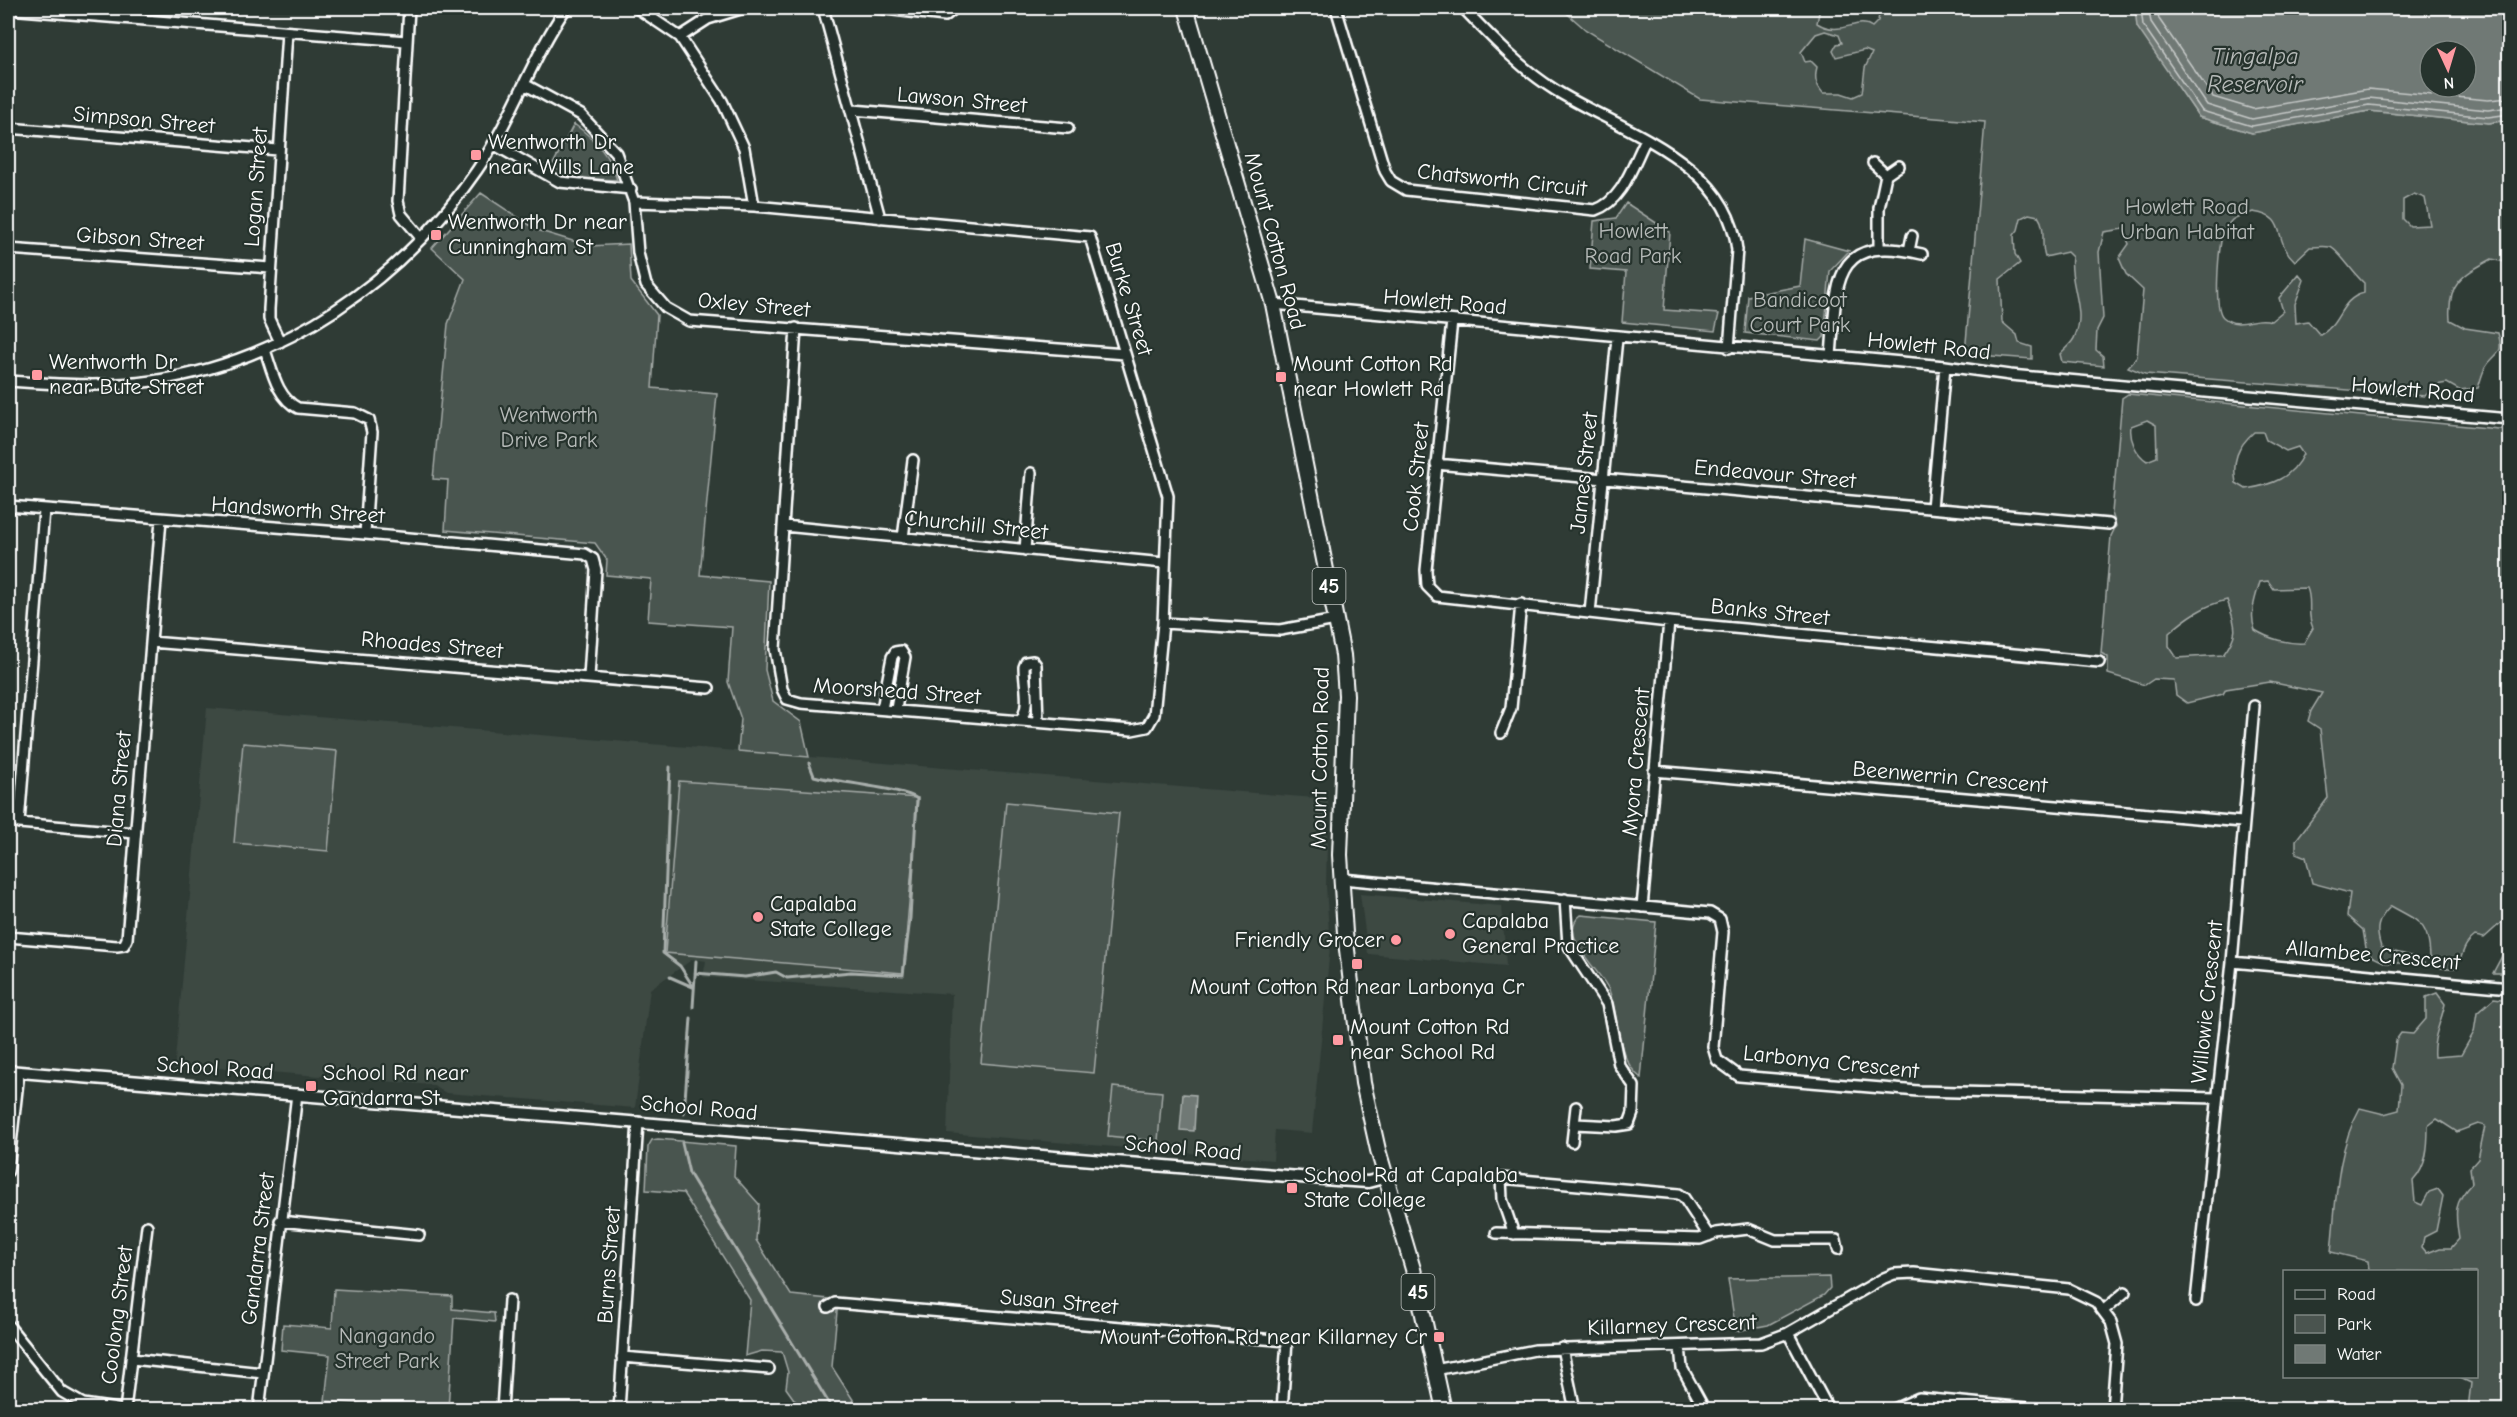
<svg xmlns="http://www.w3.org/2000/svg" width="2517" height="1417" font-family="'Comic Neue',sans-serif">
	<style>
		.built { fill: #3c4842 }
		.green { fill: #4a544f; stroke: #a4aaa7; stroke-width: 1.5; fill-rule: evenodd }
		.water { fill: #707975; stroke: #a9afac; stroke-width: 1.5; fill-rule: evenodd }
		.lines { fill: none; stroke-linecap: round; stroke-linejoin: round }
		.shore { stroke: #c6c9c8; stroke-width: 1.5 }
		.stream { stroke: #a9afac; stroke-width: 3 }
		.minor-casing { stroke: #fff; stroke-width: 14 }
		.tertiary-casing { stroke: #fff; stroke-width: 15 }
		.primary-casing { stroke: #fff; stroke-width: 18 }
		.minor { stroke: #26332d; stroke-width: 9 }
		.tertiary { stroke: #26332d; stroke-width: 10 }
		.primary { stroke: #26332d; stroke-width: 14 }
		.poi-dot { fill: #ff9aa2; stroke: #26332d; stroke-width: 2 }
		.labels { text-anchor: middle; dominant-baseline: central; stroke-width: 4.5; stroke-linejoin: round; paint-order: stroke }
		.shield { fill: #26332d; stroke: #bec2c0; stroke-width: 1.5 }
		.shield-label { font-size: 21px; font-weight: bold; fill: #fff }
		.street-label { font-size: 22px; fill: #fff; stroke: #26332d }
		.poi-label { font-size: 22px; fill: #fff; stroke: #26332d; text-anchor: start }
		.park-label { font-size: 22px; fill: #b7bbb9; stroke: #26332d }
		.water-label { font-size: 24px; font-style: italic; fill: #b8bcba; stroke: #26332d }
	</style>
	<rect width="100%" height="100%" fill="#2f3b35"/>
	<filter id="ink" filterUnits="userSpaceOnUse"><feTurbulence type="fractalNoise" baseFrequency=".0167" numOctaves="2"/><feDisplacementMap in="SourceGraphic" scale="12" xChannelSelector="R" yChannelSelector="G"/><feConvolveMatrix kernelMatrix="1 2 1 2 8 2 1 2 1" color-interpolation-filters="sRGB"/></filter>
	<g filter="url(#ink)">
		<path class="built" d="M207 708 1328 799 1326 886 1330 948 1312 1133 1275 1130 1273 1160 947 1133 952 994 703 977 706 961 693 959 650 989 635 1108 446 1093 432 1085 205 1067 174 1071Z
			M1360 894 1502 906 1506 966 1368 954Z"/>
		<path class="green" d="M1561 8H1820L1817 23C1841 38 1857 16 1872 27L1878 21 1880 8H2135L2138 27 2199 117 2252 133 2369 111 2489 123 2509 120V263L2492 259C2462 275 2447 284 2450 320L2465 328 2498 333C2505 357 2495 351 2485 368 2482 374 2480 382 2478 388L2459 390 2447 383 2436 385 2425 396 2145 374 2128 367 2137 357 2143 290 2126 274 2119 258 2129 244 2123 229 2104 232 2099 252 2103 318 2097 330 2096 350 2103 356 2104 366 2062 362 2060 354C2065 348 2073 343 2075 336 2087 311 2068 282 2072 257L2067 252 2045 257C2040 243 2047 229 2038 216L2029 214 2021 218 2018 230 2014 235 2015 254 2020 263 2000 279 2002 322 2017 335 2019 343 2032 347V359L1965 354 1985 122 1700 99 1586 30ZM1825 31 1839 35 1842 43 1837 44 1833 51 1836 57 1865 50 1872 53 1865 68 1862 93 1853 97 1841 93H1823C1816 85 1814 78 1817 67L1811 61 1805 62 1801 52 1816 34ZM2414 194 2425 198 2430 225 2410 226 2403 219V200ZM2253 212C2290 217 2271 239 2295 261L2310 247C2316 247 2324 246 2330 247 2339 250 2353 274 2364 283V293C2339 299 2341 325 2320 335L2308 321 2296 323 2295 304 2304 280 2299 274 2279 298 2283 311 2271 321C2254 315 2239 331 2223 317 2213 308 2219 250 2222 236 2224 231 2228 224 2232 220 2237 216 2247 214 2253 212Z
			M574 124C594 138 610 156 617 180L571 178 552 166Z
			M481 193 537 230 589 246 629 244 631 281 657 315 652 388 717 394 700 575 769 581 765 670 773 701 801 722 809 757 738 751 741 719 728 682 732 627 648 621 651 579 606 575 607 560 595 543 445 530 448 480 433 479 448 324 465 279 432 248Z
			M1626 203 1670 232 1664 310 1719 314 1715 331 1622 322 1626 272 1590 269 1594 221 1616 218Z
			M1805 239 1849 251 1830 271 1824 337 1820 341 1745 333 1748 296 1800 286Z
			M2128 394 2509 430V908L2504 920 2484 938 2475 936C2460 947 2465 956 2455 968H2441L2430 957C2429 922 2419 922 2391 906 2377 920 2375 929 2381 947 2396 955 2410 952 2424 963H2386L2367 954 2363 930 2347 916 2350 893 2312 883 2306 857 2296 853V840L2328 798 2320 729 2308 721 2311 711 2322 693 2270 682 2226 689 2223 694 2187 703 2176 695 2174 680 2154 679 2145 685 2108 674V657L2101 653 2111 536 2116 526 2112 513 2122 398ZM2147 420 2156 425 2157 457 2147 461C2136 454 2129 439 2131 426ZM2254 432H2263L2266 440 2286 451 2298 447 2303 454C2292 478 2272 485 2246 489L2236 483C2232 461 2237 447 2254 432ZM2268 581 2274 589 2307 588C2313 602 2306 613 2313 628L2304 643C2288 644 2269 639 2255 630 2249 615 2255 598 2260 582ZM2227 600C2235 625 2241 631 2223 655L2177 658 2169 646V633C2186 618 2204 605 2227 600Z
			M243 743 337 751 328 851 234 843Z
			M679 781 918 798 903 973 665 953Z
			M1006 802 1119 813 1094 1073 981 1063Z
			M1581 915 1656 922 1641 1078C1615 1058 1620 1019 1609 990 1602 972 1555 934 1581 915Z
			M2509 943V973H2493L2503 954V948Z
			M2437 993 2445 1004C2441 1022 2432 1039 2434 1057L2461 1055 2474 1032 2477 1013 2494 998 2509 1000V1409H2468L2471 1383 2458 1377 2476 1376V1272L2369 1271 2368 1261 2331 1252C2336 1203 2336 1151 2360 1108L2384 1114 2399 1110 2401 1085 2392 1068 2396 1040 2401 1033 2413 1034 2426 1019V997ZM2437 1119 2457 1132 2478 1124 2485 1126 2478 1159 2470 1168 2472 1183C2453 1203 2455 1213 2459 1239L2451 1248H2440L2427 1253 2422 1247 2424 1237 2436 1231 2443 1196 2438 1189 2429 1192 2422 1205 2415 1202 2413 1181C2427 1166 2428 1147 2428 1126Z
			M1113 1087 1162 1092 1158 1141 1108 1136Z
			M658 1139 736 1146 734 1176 759 1204 756 1240 791 1295 838 1300 832 1367 859 1409H796V1402L786 1388 788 1372 782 1352 762 1351 745 1356 750 1300 683 1193 646 1190 648 1147 652 1140Z
			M1829 1277 1830 1288 1824 1295 1768 1325 1736 1331 1728 1279Z
			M334 1289 452 1296V1309L494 1313 495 1322 454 1318 448 1409 325 1401 330 1355 281 1350 283 1324 332 1328Z"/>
		<path class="water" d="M2135 8H2509V120L2489 123 2369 111 2252 133 2199 117 2137 27ZM2430 51H2466V87H2430Z
			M1183 1094 1196 1095 1194 1131 1180 1130Z"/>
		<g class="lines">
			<path class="shore" d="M2141 8 2143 25 2202 111 2252 126 2369 105 2488 117 2510 114
				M2148 8 2151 22 2207 105 2252 119 2369 98 2488 110 2510 107
				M2157 8 2159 19 2213 97 2253 109 2368 89 2488 100 2510 98"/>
			<path class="stream" d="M670 767 663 953 680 966 694 988
				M695 973 745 977 776 972 787 978 851 972 903 975 910 918 917 799C907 789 834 782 814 776L809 763
				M670 977 693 987
				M693 1007 696 961
				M684 1113 691 1018
				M682 1143 689 1173 833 1410"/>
			<defs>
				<path id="minor" d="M409 8 398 201 401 214 421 238
					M637 8 680 37 722 101 744 148 754 206
					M823 8 880 218
					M876 8 945 16 955 8
					M1336 8 1385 171 1391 181 1406 190 1595 210C1623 201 1633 164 1646 139
					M1463 8C1492 38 1520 68 1555 90 1621 131 1728 160 1737 250L1729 348
					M8 9 406 41
					M680 37 708 19 744 8
					M524 84 581 115 616 153 634 202 638 253 646 285 666 308 689 321 1125 354
					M853 110 1068 128
					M8 128 278 150
					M493 144 560 182 631 189
					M1873 163 1886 175 1899 166
					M634 202 754 206 1090 237 1168 496 1163 623 1154 715 1147 727 1132 730 801 703 787 699 782 689 775 649 796 328
					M1879 248V208L1886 175
					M8 249 270 268
					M1909 251 1912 236
					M1273 304 1945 366 2010 375 2510 419
					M1452 321 1426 570 1427 586 1437 596 1669 622 2099 662
					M280 342 269 319V309L287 32
					M265 350C272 370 277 398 298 408L355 413 369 420 372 432 365 534
					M1831 356C1837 285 1830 232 1922 254
					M8 381C56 384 104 388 152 381 286 361 401 281 477 170 512 119 531 59 566 8
					M1436 464 2109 524
					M8 506 365 534 585 554 593 559 596 570 589 677
					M1932 508 1945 366
					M44 510 19 823 135 833
					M784 526 1164 563
					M903 538 913 460
					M1025 550 1031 473
					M1590 613 1617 338
					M1163 623 1280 630 1336 620
					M151 642 709 688
					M882 709 892 657 895 652 901 651 905 657 896 709
					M1021 720C1031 704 1024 685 1024 667L1026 662 1033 661 1036 665 1038 722
					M1501 733 1511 708 1521 604
					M1654 771 2242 822
					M1342 879 1710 913 1720 919 1723 932 1713 1047 1717 1060 1739 1076 1918 1091 2217 1098
					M1565 899 1568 945 1607 1004 1619 1065 1634 1086 1633 1113 1629 1124 1616 1126 1575 1124
					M1642 907 1669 622
					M8 937 117 946 124 945 127 939 161 519
					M2232 962 2510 988
					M1572 1142 1576 1107
					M8 1171 19 1072
					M280 1221 419 1235
					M1496 1233 1700 1239 1716 1233 1748 1229 1775 1240H1836L1838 1249
					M1514 1234 1502 1199 1501 1178 1679 1194 1684 1198 1709 1236
					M2196 1301 2232 962 2254 706
					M828 1307 835 1303 1287 1341 1282 1410
					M2104 1310 2125 1292
					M8 1325 62 1392 83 1404 123 1410
					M1788 1333 1829 1410
					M1680 1346 1682 1368 1705 1410
					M1562 1348 1575 1410
					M622 1357 769 1369
					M132 1359 263 1373
					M1435 1370 1535 1350 1761 1343 1788 1333 1884 1278 1894 1274 1914 1273 2069 1289 2096 1302 2111 1322 2117 1344 2112 1410
					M125 1410 147 1226
					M259 1410 297 1094
					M502 1410 509 1300
					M619 1410 638 1122
					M1892 1410 1919 1398 2049 1410"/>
				<path id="tertiary" d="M8 1071 1336 1180 1368 1182 1387 1177"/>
				<path id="primary" d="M1186 8 1273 304 1343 655 1346 695 1340 855 1345 933 1363 1083 1378 1150 1413 1269 1444 1410"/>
			</defs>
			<use href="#minor" class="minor-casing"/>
			<use href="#tertiary" class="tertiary-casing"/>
			<use href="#primary" class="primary-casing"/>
			<use href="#minor" class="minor"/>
			<use href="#tertiary" class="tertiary"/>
			<use href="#primary" class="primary"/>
		</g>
	</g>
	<g class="poi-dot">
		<rect x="470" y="149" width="12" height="12" rx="3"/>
		<rect x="430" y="229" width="12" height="12" rx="3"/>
		<rect x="31" y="369" width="12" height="12" rx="3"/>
		<rect x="1275" y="371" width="12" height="12" rx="3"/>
		<circle cx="758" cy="917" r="6"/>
		<circle cx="1450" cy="934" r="6"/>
		<circle cx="1396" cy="940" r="6"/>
		<rect x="1351" y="958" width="12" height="12" rx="3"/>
		<rect x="1332" y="1034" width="12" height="12" rx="3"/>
		<rect x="305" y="1080" width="12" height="12" rx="3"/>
		<rect x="1286" y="1182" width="12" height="12" rx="3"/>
		<rect x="1433" y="1331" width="12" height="12" rx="3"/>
	</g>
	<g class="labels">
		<g class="shield">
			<rect x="1312.5" y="568" width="33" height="36" rx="4.5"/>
			<rect x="1401.5" y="1274" width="33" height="36" rx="4.5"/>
		</g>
		<g class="shield-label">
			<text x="1329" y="586">45</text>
			<text x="1418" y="1292">45</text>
		</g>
		<g class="street-label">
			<text transform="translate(962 100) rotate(5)">Lawson Street</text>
			<text transform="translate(144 120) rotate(5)">Simpson Street</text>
			<text transform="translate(1502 180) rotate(6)">Chatsworth Circuit</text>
			<text transform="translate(256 187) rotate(-86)">Logan Street</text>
			<text transform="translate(140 239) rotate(4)">Gibson Street</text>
			<text transform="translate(1275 241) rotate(75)">Mount Cotton Road</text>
			<text transform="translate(1129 299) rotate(73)">Burke Street</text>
			<text transform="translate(1445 302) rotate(5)">Howlett Road</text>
			<text transform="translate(754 305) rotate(5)">Oxley Street</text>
			<text transform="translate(1929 346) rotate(6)">Howlett Road</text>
			<text transform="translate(2413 390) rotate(5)">Howlett Road</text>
			<text transform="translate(1584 473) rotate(-84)">James Street</text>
			<text transform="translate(1775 474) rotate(5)">Endeavour Street</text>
			<text transform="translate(1416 477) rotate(-84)">Cook Street</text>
			<text transform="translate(298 510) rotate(4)">Handsworth Street</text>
			<text transform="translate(976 525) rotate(6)">Churchill Street</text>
			<text transform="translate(1770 612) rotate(6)">Banks Street</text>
			<text transform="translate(432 645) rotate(5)">Rhoades Street</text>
			<text transform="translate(897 691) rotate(4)">Moorshead Street</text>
			<text transform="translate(1320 758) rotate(-89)">Mount Cotton Road</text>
			<text transform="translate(1636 762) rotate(-85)">Myora Crescent</text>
			<text transform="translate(1950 777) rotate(5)">Beenwerrin Crescent</text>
			<text transform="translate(119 789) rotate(-85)">Diana Street</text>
			<text transform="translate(2373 955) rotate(5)">Allambee Crescent</text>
			<text transform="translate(2207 1002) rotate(-84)">Willowie Crescent</text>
			<text transform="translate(1831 1062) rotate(6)">Larbonya Crescent</text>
			<text transform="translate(215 1068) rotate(4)">School Road</text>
			<text transform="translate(699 1108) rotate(5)">School Road</text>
			<text transform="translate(1183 1148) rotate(5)">School Road</text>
			<text transform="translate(258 1249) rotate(-83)">Gandarra Street</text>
			<text transform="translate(609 1265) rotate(-86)">Burns Street</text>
			<text transform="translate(1059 1302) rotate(5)">Susan Street</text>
			<text transform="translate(117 1315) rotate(-83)">Coolong Street</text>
			<text transform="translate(1672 1325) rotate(-2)">Killarney Crescent</text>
		</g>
		<g class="poi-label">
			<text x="488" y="142">Wentworth Dr<tspan x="488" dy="25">near Wills Lane</tspan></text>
			<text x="448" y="222">Wentworth Dr near<tspan x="448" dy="25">Cunningham St</tspan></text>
			<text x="49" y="362">Wentworth Dr<tspan x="49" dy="25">near Bute Street</tspan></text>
			<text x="1293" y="364">Mount Cotton Rd<tspan x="1293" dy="25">near Howlett Rd</tspan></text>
			<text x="770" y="904">Capalaba<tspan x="770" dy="25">State College</tspan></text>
			<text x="1462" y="921">Capalaba<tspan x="1462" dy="25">General Practice</tspan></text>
			<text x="1384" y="940" text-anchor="end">Friendly Grocer</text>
			<text x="1357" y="987" text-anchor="middle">Mount Cotton Rd near Larbonya Cr</text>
			<text x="1350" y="1027">Mount Cotton Rd<tspan x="1350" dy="25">near School Rd</tspan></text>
			<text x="323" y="1073">School Rd near<tspan x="323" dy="25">Gandarra St</tspan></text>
			<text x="1304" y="1175">School Rd at Capalaba<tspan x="1304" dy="25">State College</tspan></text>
			<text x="1427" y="1337" text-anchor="end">Mount Cotton Rd near Killarney Cr</text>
		</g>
		<g class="park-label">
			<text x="2187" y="207">Howlett Road<tspan x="2187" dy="25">Urban Habitat</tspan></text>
			<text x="1633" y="231">Howlett<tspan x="1633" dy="25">Road Park</tspan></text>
			<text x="1800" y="300">Bandicoot<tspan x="1800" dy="25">Court Park</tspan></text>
			<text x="549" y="415">Wentworth<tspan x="549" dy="25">Drive Park</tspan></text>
			<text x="387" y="1336">Nangando<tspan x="387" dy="25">Street Park</tspan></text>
		</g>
		<g class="water-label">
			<text x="2255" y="56">Tingalpa<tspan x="2255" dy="28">Reservoir</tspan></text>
		</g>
	</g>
	<rect width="2517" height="1417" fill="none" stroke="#26332d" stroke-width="30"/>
	<rect x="15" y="15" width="2487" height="1387" fill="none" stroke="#fff" stroke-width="2" filter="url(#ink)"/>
	<rect x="2283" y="1270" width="195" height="108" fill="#26332d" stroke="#7d8581" stroke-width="1.5"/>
	<rect x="2295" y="1290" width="30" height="9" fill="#26332d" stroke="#7d8581" stroke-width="1.5"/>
	<text x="2337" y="1300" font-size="18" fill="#ffffff">Road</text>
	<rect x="2295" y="1315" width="30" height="18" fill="#4a544f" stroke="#7d8581" stroke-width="1.5"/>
	<text x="2337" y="1330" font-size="18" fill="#ffffff">Park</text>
	<rect x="2295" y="1345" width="30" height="18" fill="#707975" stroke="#7d8581" stroke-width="1.5"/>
	<text x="2337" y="1360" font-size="18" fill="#ffffff">Water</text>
	<g transform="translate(2448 69) rotate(176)"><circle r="28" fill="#26332d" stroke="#7d8581" stroke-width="1.5"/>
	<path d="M0-4.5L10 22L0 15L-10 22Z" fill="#ff9aa2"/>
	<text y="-9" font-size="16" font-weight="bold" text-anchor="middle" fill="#ffffff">N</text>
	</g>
</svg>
